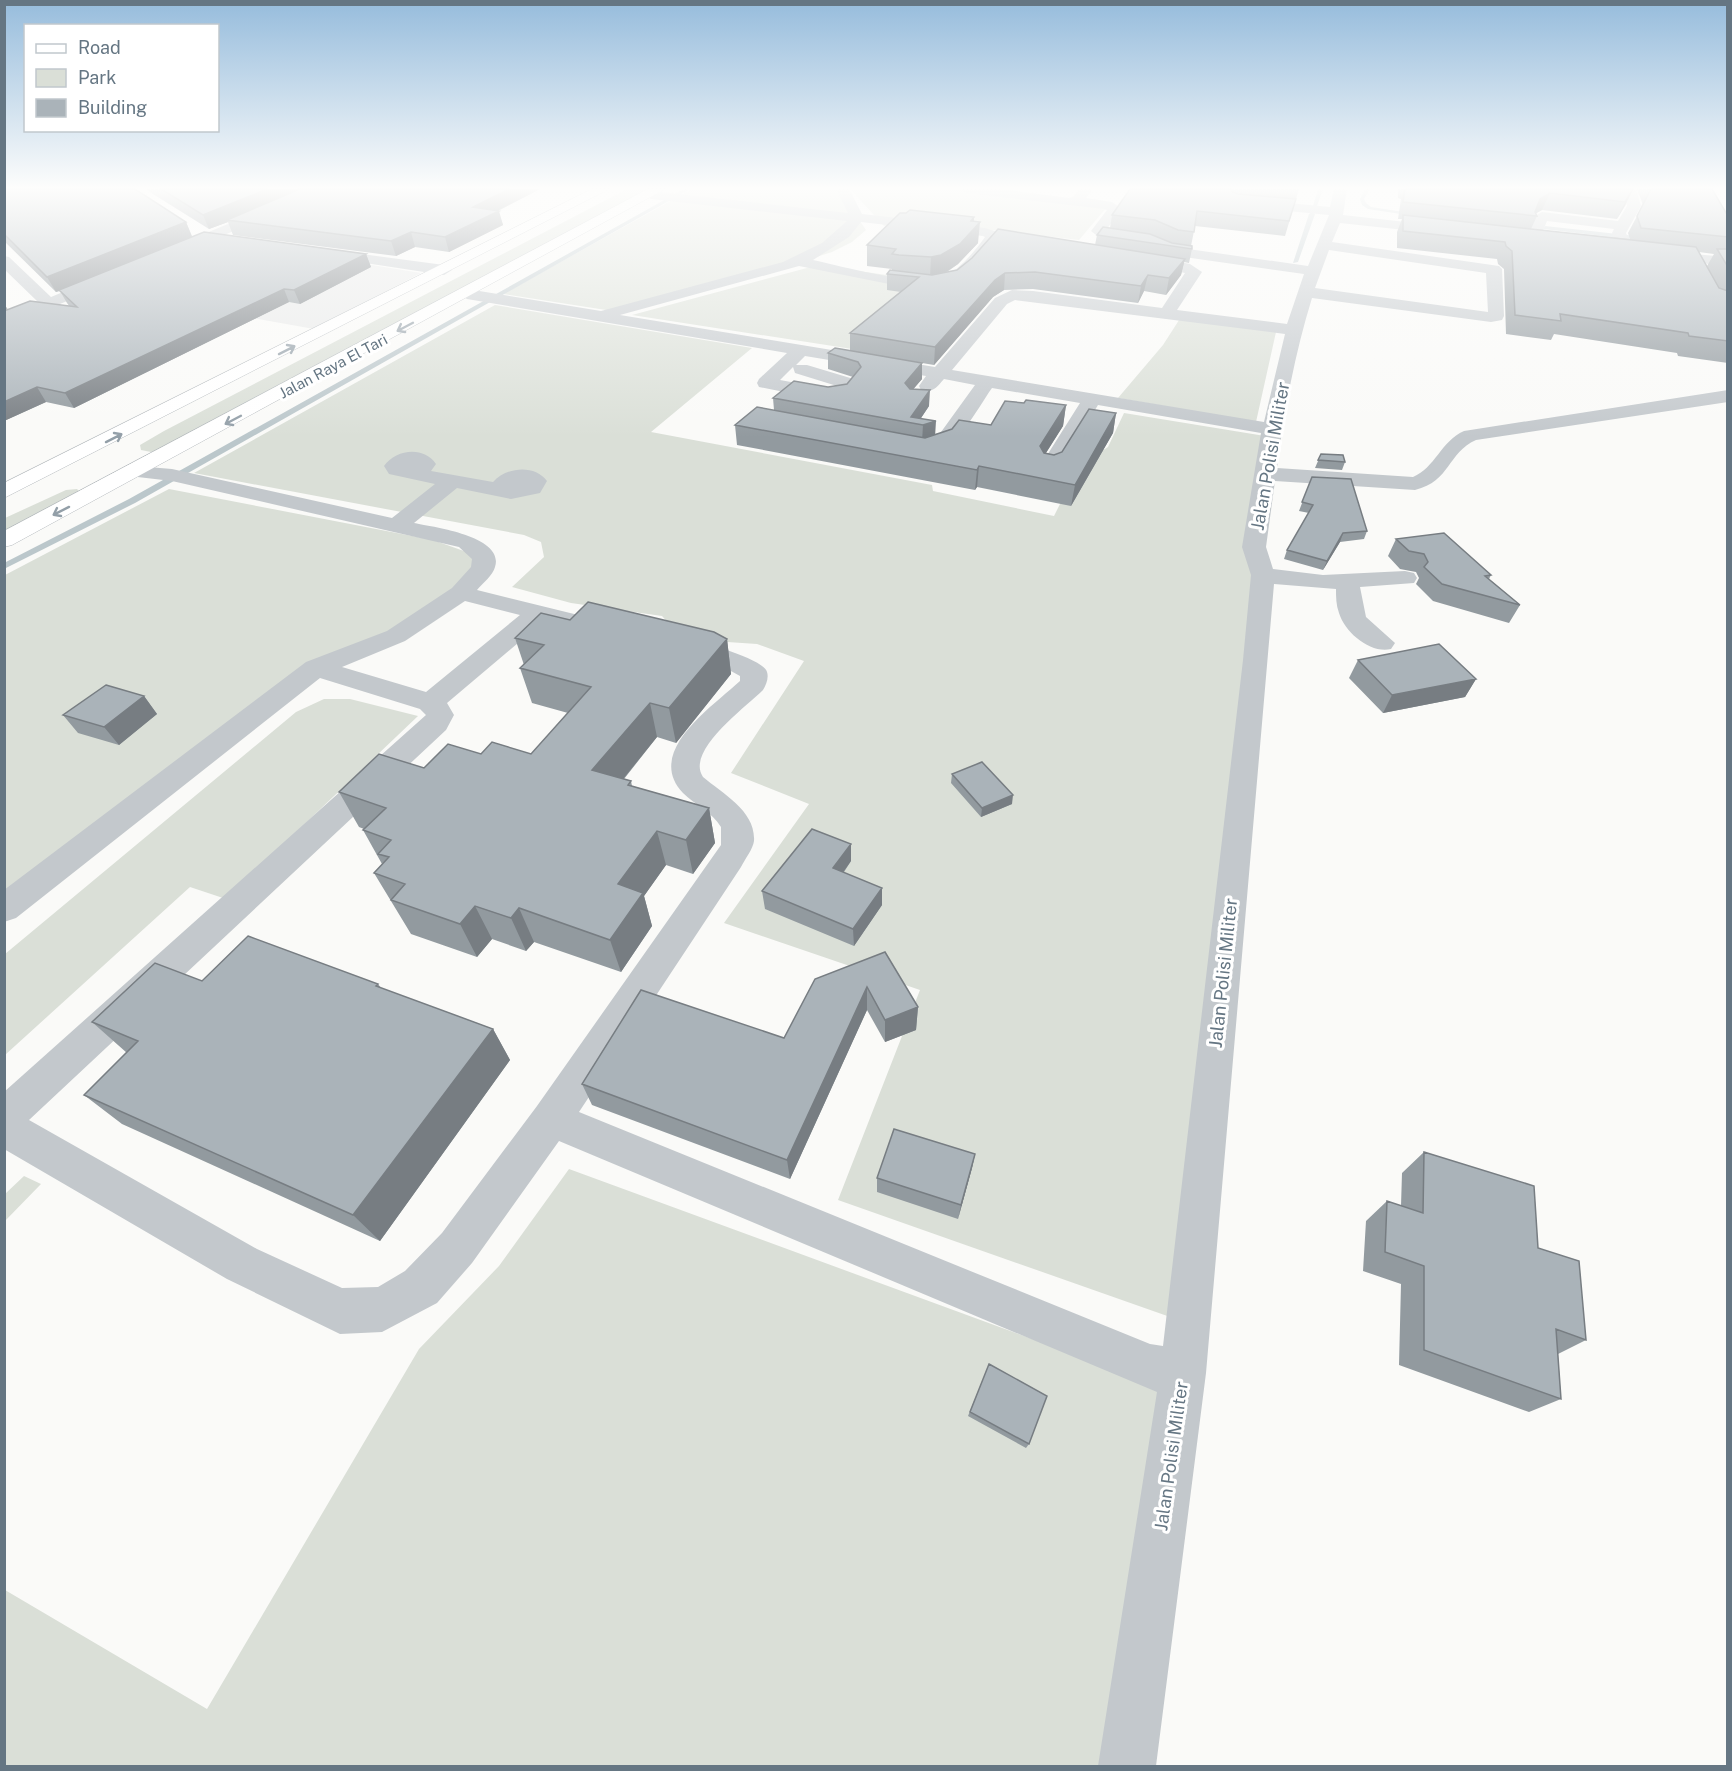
<svg xmlns="http://www.w3.org/2000/svg" width="1732" height="1771" font-family="'Public Sans',sans-serif">
	<style>
		.built { fill: #e8e9e9 }
		.green { fill: #dadfd7 }
		.lines { fill: none; stroke-linecap: round; stroke-linejoin: round }
		.stream { fill: #bbc7cb; fill-rule: evenodd }
		.major-casing { stroke: #b5babe; stroke-width: 1 }
		.minor { fill: #c3c8cc; fill-rule: evenodd }
		.major { fill: #fff; fill-rule: evenodd }
		.wall { fill: #929a9f; fill-rule: evenodd }
		.shaded-wall { fill: #777d82 }
		.building { fill: #aab3b9; stroke: #777d82; stroke-width: 1.5 }
		.oneway { stroke: #939fa8 }
		.labels { text-anchor: middle; dominant-baseline: central; stroke-width: 6; stroke-linejoin: round; paint-order: stroke }
		.far-street-label { font-size: 15px; fill: #657683; stroke: #fff }
		.street-label { font-size: 18px; fill: #657683; stroke: #fff }
	</style>
	<rect width="100%" height="100%" fill="#fafaf8"/>
	<path class="built" d="M292 252 421 273 314 329 176 304Z"/>
	<path class="green" d="M627 189H649L163 450 151 452 141 450 140 445 164 431Z
		M692 189H838L866 230 852 242 832 252 781 268 619 312 503 294Z
		M954 189 1107 207 1079 240 930 223 884 226 851 190Z
		M818 265 948 284 878 353 632 315Z
		M495 305 752 348 651 432 932 485 933 491 1054 516 1079 466 1108 447 1124 413 1265 436 1258 600 1173 1318 838 1200 920 990 724 923 809 804 731 773 804 661 757 644 683 639 662 616 571 603 512 587 544 557 541 542 524 535 194 473Z
		M1181 317 1276 332 1256 422 1118 398 1163 345Z
		M77 489 81 493 5 536V518L66 490Z
		M169 489 433 540 475 555 477 573 437 615 331 658 5 922V575Z
		M324 699H350L418 716 226 899 190 887 5 1055V954L296 712Z
		M569 1169 1174 1391 1127 1766H5V1590L207 1709 419 1349 499 1266Z
		M24 1176 41 1184 5 1221V1194Z"/>
	<g class="lines">
		<path class="stream" d="M684 189H690L135 503 4 569V563L129 499Z
			M1318 189H1323L1317 206 1315 207 1313 206Z
			M1365 189H1370L1364 199 1366 203 1371 207 1417 214 1414 216 1368 209 1362 205 1360 199Z
			M1312 212 1315 214 1298 262 1293 263 1309 214Z
			M1545 226 1645 237 1648 239 1645 241 1543 229Z"/>
		<defs>
			<path id="major" d="M592 189H609L4 498V483Z
				M648 189H665L12 545 4 547V531Z"/>
		</defs>
		<use href="#major" class="major-casing"/>
		<path class="minor" d="M313 189H332L182 253 177 254 170 250 172 247Z
			M836 189H849L862 214 985 228 998 232 1000 235 990 251 969 273 955 284 943 288 931 289 894 285 799 266 620 315 935 367 995 298 1012 290 1033 291 1162 308 1185 273 1154 266 1151 263 1159 258 1190 264 1202 272 1177 310 1287 324 1304 274 1170 255 1148 246 1100 238 1091 231 1107 210 1104 209 966 193 960 189H1001L1069 198 1073 197 1080 189H1093L1086 198 1112 202 1122 209 1106 230 1110 232 1152 237 1174 247 1308 266 1329 215 1248 207 1241 203 1248 199 1330 207 1334 189H1347L1343 215 1442 226 1449 230 1442 234 1340 223 1332 242 1499 266 1502 269 1504 316 1502 320 1491 322 1312 298C1295 353 1284 411 1277 468L1413 477C1435 468 1441 441 1464 431L1728 390V402L1476 440C1447 453 1451 481 1415 490L1275 481 1266 547 1273 569 1323 575 1405 571 1414 573 1417 578 1414 583 1360 587 1366 617 1395 643 1391 649C1371 654 1345 633 1339 613 1336 605 1336 597 1336 589L1274 584 1206 1373 1156 1766H1098L1157 1392 559 1141 472 1263 437 1303 382 1332 340 1334 227 1279 4 1149V1092L426 715 420 709 320 678 16 918 4 922V890L306 662 387 631 452 588 471 567 472 559 459 547 172 481 129 476 125 472 129 468 136 466 172 469 392 518 435 484 389 474 384 466C396 449 424 446 436 464L431 471 493 482C506 467 535 464 547 481L540 493 511 499 457 488 414 523C433 527 505 536 495 567 493 575 483 583 477 590L623 626 627 631 623 636 614 639 544 621 447 703 454 715 446 730 29 1120 257 1249 342 1288 378 1287 405 1271 442 1233 537 1106 721 845V827C712 812 695 805 683 793 644 752 712 707 740 681V676L720 665 676 654 672 648 676 642C679 642 682 640 685 640 699 640 764 659 767 672 769 678 766 685 763 690 746 707 685 751 703 777 723 794 756 811 754 841 753 849 745 859 741 867L579 1112 1150 1344 1163 1346 1243 660 1251 575 1242 547 1261 433 1098 405 1057 472 1050 474 1043 472 1039 468 1080 403 992 388C976 410 952 461 921 453L918 449 921 445 936 439 975 385 944 379C936 388 933 393 921 390L919 386 926 376 805 356 796 365H807L857 380 859 384 846 398 829 401 759 387 757 383 759 379 787 353 467 299 459 294 467 289 601 311 783 262 822 243 847 221 651 199 644 195 651 191 848 213ZM861 222 983 236 985 237C975 251 958 272 941 278 917 287 841 266 813 260L849 237ZM1329 250 1486 273 1488 312 1315 288ZM1015 300 1285 334 1264 422 952 370 1007 304ZM793 367 795 373 837 386 829 389 780 380ZM465 601 520 615 426 692 342 667 405 641Z
			M1623 189H1636L1641 206 1626 233 1631 245 1629 248H1619L1612 233 1614 229 1547 221 1542 233H1532L1530 230 1535 216 1542 212 1618 221 1627 206Z
			M324 249 444 265 452 270 444 275 319 256 317 253Z
			M1658 251 1728 257V266L1653 258 1651 255 1653 252Z
			M4 256 9 257 51 297 99 277 105 275 113 280 111 283 4 327V316L38 302 4 269Z"/>
		<use href="#major" class="major"/>
	</g>
	<path class="wall" d="M4 189 186 222 192 236 366 254 371 267 300 304 289 302 74 408 46 402 4 421V304L8 310 70 307 67 303 60 291 56 292 4 241Z
		M145 189H540L498 211 503 225 449 252 415 247 396 256 233 235 228 222 209 229Z
		M1130 189H1299L1285 236 1195 226 1191 246 1192 249 1189 263 1184 262 1181 275 1166 295 1144 291 1138 303 1033 289 1004 290 993 297 934 365 886 357 922 379 913 389 929 406 921 418 935 434 991 425 1024 403 1066 405 1063 426 1046 453 1054 455 1062 452 1116 413 1113 433 1071 506 977 487 975 490 737 445 735 425 774 410 773 398 847 384 853 377 828 369V353L850 351V333L901 292 887 290V274L892 270V269L867 266V245L974 222 978 243 958 264 947 272 1095 245 1097 235 1110 228 1112 215Z
		M1398 189H1633L1617 219 1542 210 1536 213 1537 216 1531 229 1630 239 1628 233 1643 205 1637 189H1712L1728 216V363L1678 356 1677 353 1554 334 1551 340 1506 334 1504 269 1498 264 1497 259 1397 248V232L1402 219H1398L1401 199 1398 198ZM1699 252 1714 254 1707 266Z
		M1321 454 1345 462 1342 470 1315 468Z
		M1312 477 1367 531 1364 539 1340 542 1323 570 1284 559 1287 550 1309 513 1299 511Z
		M1396 539 1491 575 1489 579 1520 605 1509 623 1433 601 1416 584 1419 578 1416 572 1400 569 1388 556Z
		M570 620 727 639 731 674 676 743 657 737 624 779 631 781 632 786 709 808 715 843 693 874 666 865 644 896 652 926 621 972 534 942 526 951 492 939 477 957 411 934 374 873 382 864 363 830 364 829 359 827 339 792 424 768 481 754H531L568 713 532 703 520 668 524 665 515 638Z
		M1358 660 1476 679 1465 697 1383 713 1349 678Z
		M144 696 157 714 119 745 78 733 63 715Z
		M952 774 1012 804 981 817 951 783Z
		M851 861 844 872 882 905 854 946 765 909 762 891Z
		M885 952 918 1007 916 1030 885 1042 867 1010 790 1179 592 1105 582 1084 784 1038Z
		M202 981 378 984 381 988 493 1029 510 1060 380 1241 122 1124 84 1095 127 1053 92 1022Z
		M1424 1152 1538 1248 1586 1340 1558 1354 1561 1399 1529 1412 1399 1365 1401 1284 1363 1271 1366 1221 1387 1201 1401 1206 1402 1173Z
		M975 1154 972 1168 958 1219 877 1192V1178Z
		M989 1364 1029 1444 1026 1448 968 1416Z"/>
	<path class="shaded-wall" d="M267 189H306L227 220 228 222 209 229 203 215Z
		M509 189H540L477 221 473 207Z
		M1633 189 1625 206 1617 219 1625 202Z
		M1550 193 1542 210 1533 215 1540 199Z
		M499 211 503 225 449 252 445 237Z
		M974 217V229L980 222 978 243 958 264 940 276 930 278 931 257Z
		M186 222 192 237 56 292 47 277Z
		M411 232 415 247 396 256 391 241Z
		M366 254 371 267 300 304 294 290Z
		M1185 259 1181 275 1166 295 1169 278Z
		M1005 273 1004 290 993 297 934 365 935 347 995 280Z
		M1148 275 1144 291 1138 303 1141 286Z
		M284 289 289 302 74 408 65 393Z
		M4 304 9 311 4 314Z
		M922 363V379L905 399V383Z
		M37 387 46 402 4 421V402Z
		M930 390 929 406 917 424 911 417Z
		M1066 405 1063 426 1037 467 1040 446Z
		M1116 413 1113 433 1071 506 1075 485Z
		M936 421 935 437 922 442 923 425Z
		M979 466 977 487 975 490 977 470Z
		M1343 533 1340 542 1323 570 1327 561Z
		M727 639 731 674 676 743 669 708Z
		M1476 679 1465 697 1383 713 1392 695Z
		M144 696 157 714 119 745 104 727Z
		M650 703 657 737 602 805 592 770Z
		M1013 795 1012 804 981 817 982 808Z
		M709 808 715 843 693 874 686 840Z
		M657 831 666 865 644 896 652 926 621 972 610 940 618 884Z
		M851 844V861L834 885 833 868Z
		M882 888V905L854 946 853 929Z
		M475 906 492 939 477 957 460 924Z
		M519 908 534 942 526 951 511 918Z
		M867 987V1010L790 1179 787 1160Z
		M918 1007 916 1030 885 1042V1020Z
		M493 1029 510 1060 380 1241 353 1215Z
		M975 1154 972 1168 958 1219 961 1205Z"/>
	<path class="building" d="M4 189H135L186 222 47 277 4 234Z
		M161 189H267L203 215Z
		M300 189H509L473 207 499 211 445 237 411 232 391 241 227 220Z
		M1130 189H1231L1232 192 1238 194 1296 199 1289 221 1197 211 1194 232 1178 230 1155 220 1112 215Z
		M1405 189H1633L1625 202 1550 193 1540 199 1535 212 1537 216 1403 202Z
		M1651 189H1712L1728 216V237L1641 228 1637 216Z
		M910 210 974 217 971 221 980 222 960 244 941 255 931 257 899 255 892 254 896 249 867 245 900 213H906Z
		M1403 215 1696 247 1719 288 1728 291V341L1689 336 1688 333 1560 314 1561 321 1515 315 1512 251 1506 246 1505 242 1403 231Z
		M1103 227 1150 234 1172 243 1192 246V249L1097 235Z
		M998 229 1185 259 1169 278 1148 275 1141 286 1035 272 1005 273 995 280 935 347 850 333 919 277 887 274 890 270 932 275 957 270 972 258Z
		M204 232 366 254 294 290 284 289 65 393 37 387 4 402V311L30 301 77 307 59 290Z
		M1717 249H1728V267Z
		M835 348 922 363 905 383 910 389 930 390 911 417 936 421 923 425 773 398 794 381 828 387 847 384 861 367 858 362 828 353Z
		M1026 400 1066 405 1040 446 1044 453 1054 455 1062 452 1089 409 1116 413 1075 485 979 466 977 470 735 425 757 407 925 438 952 429 959 420 991 425 1005 401 1024 403Z
		M1321 454 1343 455 1345 462 1318 460Z
		M1312 477 1351 479 1367 531 1343 533 1327 561 1287 550 1313 505 1302 502Z
		M1444 533 1491 575 1485 576 1520 605 1442 584 1424 567 1428 562 1424 554 1409 551 1396 539Z
		M588 602 714 632 727 639 669 708 650 703 592 770 631 781 628 785 709 808 686 840 657 831 618 884 643 893 610 940 519 908 511 918 475 906 460 924 391 900 405 884 374 873 389 857 378 854 391 840 363 830 386 808 339 792 379 754 424 768 448 744 481 754 492 742 531 754 591 687 520 668 544 645 515 638 541 613 570 620Z
		M1439 644 1476 679 1392 695 1358 660Z
		M106 685 144 696 104 727 63 715Z
		M982 762 1013 795 982 808 952 774Z
		M812 829 851 844 833 868 882 888 853 929 762 891Z
		M248 936 378 984 376 986 493 1029 353 1215 84 1095 138 1041 92 1022 155 963 202 981Z
		M885 952 918 1007 885 1020 867 987 787 1160 582 1084 641 990 784 1038 815 979Z
		M894 1129 975 1154 961 1205 877 1178Z
		M1424 1152 1534 1186 1538 1248 1579 1261 1586 1340 1556 1329 1561 1399 1424 1350V1266L1385 1252 1387 1201 1423 1213Z
		M989 1364 1047 1396 1029 1444 970 1412Z"/>
	<defs><path id="oneway-shaft" d="M-6 0H5M1.5-3L5.5 0L1.5 3" fill="none" stroke-width="1.6" stroke-linecap="round" stroke-linejoin="round" transform="scale(1.5)"/></defs>
	<g class="oneway">
		<use href="#oneway-shaft" transform="translate(405 327) rotate(152)"/>
		<use href="#oneway-shaft" transform="translate(287 350) rotate(-27)"/>
		<use href="#oneway-shaft" transform="translate(233 420) rotate(152)"/>
		<use href="#oneway-shaft" transform="translate(114 438) rotate(-27)"/>
		<use href="#oneway-shaft" transform="translate(61 511) rotate(153)"/>
	</g>
	<linearGradient id="sky" x2="0" y2="1"><stop stop-color="#96bcdc"/><stop offset="0.43" stop-color="#fdfdfc"/><stop offset="1" stop-color="#fdfdfc" stop-opacity="0"/></linearGradient>
	<rect width="1732" height="437" fill="url(#sky)"/>
	<g class="labels">
		<g class="far-street-label">
			<text transform="translate(333 366) rotate(-28)">Jalan Raya El Tari</text>
		</g>
		<g class="street-label">
			<text transform="translate(1270 456) rotate(-80)">Jalan Polisi Militer</text>
			<text transform="translate(1223 973) rotate(-84)">Jalan Polisi Militer</text>
			<text transform="translate(1171 1456) rotate(-82)">Jalan Polisi Militer</text>
		</g>
	</g>
	<rect width="1732" height="1771" fill="none" stroke="#657683" stroke-width="12"/>
	<rect x="24" y="24" width="195" height="108" fill="#ffffff" stroke="#c1c8cd" stroke-width="1.5"/>
	<rect x="36" y="44" width="30" height="9" fill="#ffffff" stroke="#c1c8cd" stroke-width="1.5"/>
	<text x="78" y="54" font-size="18" fill="#657683">Road</text>
	<rect x="36" y="69" width="30" height="18" fill="#dadfd7" stroke="#c1c8cd" stroke-width="1.5"/>
	<text x="78" y="84" font-size="18" fill="#657683">Park</text>
	<rect x="36" y="99" width="30" height="18" fill="#aab3b9" stroke="#c1c8cd" stroke-width="1.5"/>
	<text x="78" y="114" font-size="18" fill="#657683">Building</text>
</svg>
